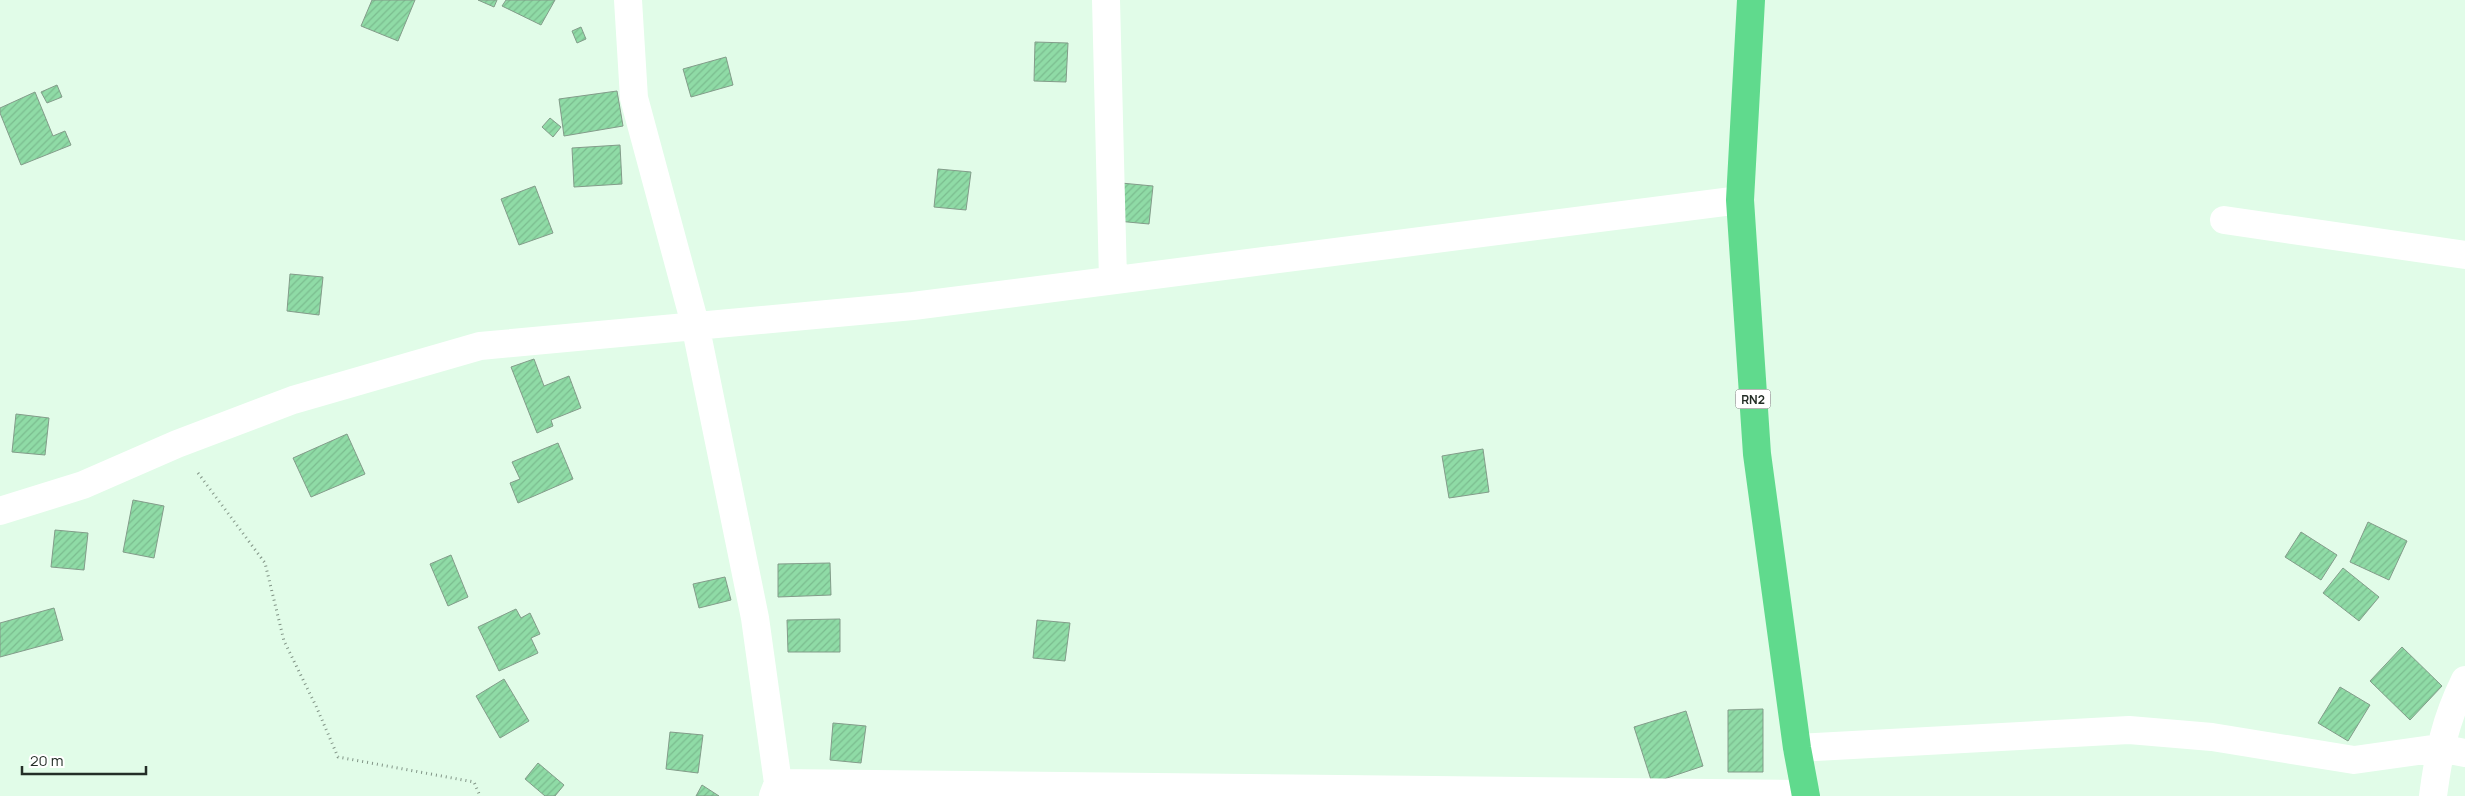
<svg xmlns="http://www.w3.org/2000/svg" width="2465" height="796" font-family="Manrope,sans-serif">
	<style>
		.building { fill: url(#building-hatch); stroke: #839c8a }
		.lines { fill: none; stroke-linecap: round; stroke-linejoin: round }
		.path { stroke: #819486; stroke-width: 3; stroke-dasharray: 1 4; stroke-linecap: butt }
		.minor { stroke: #fff; stroke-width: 28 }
		.highway { stroke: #60da8d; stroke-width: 28 }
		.labels { text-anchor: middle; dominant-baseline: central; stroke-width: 4; stroke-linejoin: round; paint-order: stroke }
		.shield { fill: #fff; stroke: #666d68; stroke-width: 1 }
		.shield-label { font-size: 12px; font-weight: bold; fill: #242e27 }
	</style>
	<defs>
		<pattern id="building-hatch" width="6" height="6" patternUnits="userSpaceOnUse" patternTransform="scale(1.25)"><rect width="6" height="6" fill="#8fdba6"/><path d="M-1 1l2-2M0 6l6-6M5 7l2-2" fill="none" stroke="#7bbc8f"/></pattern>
	</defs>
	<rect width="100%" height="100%" fill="#e1fce8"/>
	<path class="building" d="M372 0H415L398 41 361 26Z
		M478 0H497L494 7Z
		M506 0H555L541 25 502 6Z
		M581 27 586 39 577 43 572 31Z
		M1035 42 1068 43 1066 82 1034 81Z
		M726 57 733 85 691 97 683 69Z
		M57 85 62 97 47 103 41 92Z
		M617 91 623 126 564 136 559 99Z
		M35 92 53 136 65 131 71 145 21 165 0 113V108Z
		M550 118 561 127 553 137 542 127Z
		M620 145 622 184 574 187 572 148Z
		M938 169 971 172 966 210 934 207Z
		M1121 183 1153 186 1149 224 1117 221Z
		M535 186 553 233 519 245 501 199Z
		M290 274 323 277 319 315 287 311Z
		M534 359 544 386 569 376 581 408 551 420 553 426 537 433 511 367Z
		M16 414 49 418 45 455 12 452Z
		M347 434 365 474 311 497 293 458Z
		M558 443 573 479 518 503 510 483 520 479 512 462Z
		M1483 449 1489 492 1449 498 1442 456Z
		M133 500 164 506 154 558 123 552Z
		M2368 522 2407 541 2389 580 2350 562Z
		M55 530 88 533 84 570 51 567Z
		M2301 532 2337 555 2321 580 2285 557Z
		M451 555 468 597 448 606 430 564Z
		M830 563 831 595 778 597V564Z
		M2343 568 2379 597 2359 621 2323 593Z
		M725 577 731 600 699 608 693 584Z
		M54 608 63 640 0 657V623Z
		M516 609 521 618 530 613 540 634 531 638 538 653 499 671 478 627Z
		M840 619V652H788L787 620Z
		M1037 620 1070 623 1065 661 1033 658Z
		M2402 647 2442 686 2410 720 2370 681Z
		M504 679 529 721 500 738 476 696Z
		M2340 687 2370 705 2348 741 2318 723Z
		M1763 709V772H1728V710Z
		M1686 711 1703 766 1652 783 1634 727Z
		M833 723 866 726 861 763 830 760Z
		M670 732 703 735 698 773 666 769Z
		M538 763 564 785 555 796H545L525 779Z
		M702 785 719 796H696Z"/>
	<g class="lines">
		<path class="path" d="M198 473 265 563 284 641 316 706 338 757 474 782 480 796"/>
		<path class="minor" d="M628 0 634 98 695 324 755 618 778 783 773 796
			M1106 0 1113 280
			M2224 220 2465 255
			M0 511 83 485 177 444 293 400 480 346 913 306 1740 200
			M1797 748 2129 730 2212 737 2354 760 2439 748 2465 753
			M778 783 1806 794
			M2433 796C2439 751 2445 721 2465 680"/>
		<path class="highway" d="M1751 0 1740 200 1757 454 1797 748 1806 796"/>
	</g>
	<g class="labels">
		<rect class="shield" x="1735.5" y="389.5" width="35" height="19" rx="4"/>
		<g class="shield-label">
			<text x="1753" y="399">RN2</text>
		</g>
	</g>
	<path d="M22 766v8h124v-8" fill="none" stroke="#242e27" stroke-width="2.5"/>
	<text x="30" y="766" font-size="15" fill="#242e27" stroke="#ffffff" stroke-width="4" paint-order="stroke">20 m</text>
</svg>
